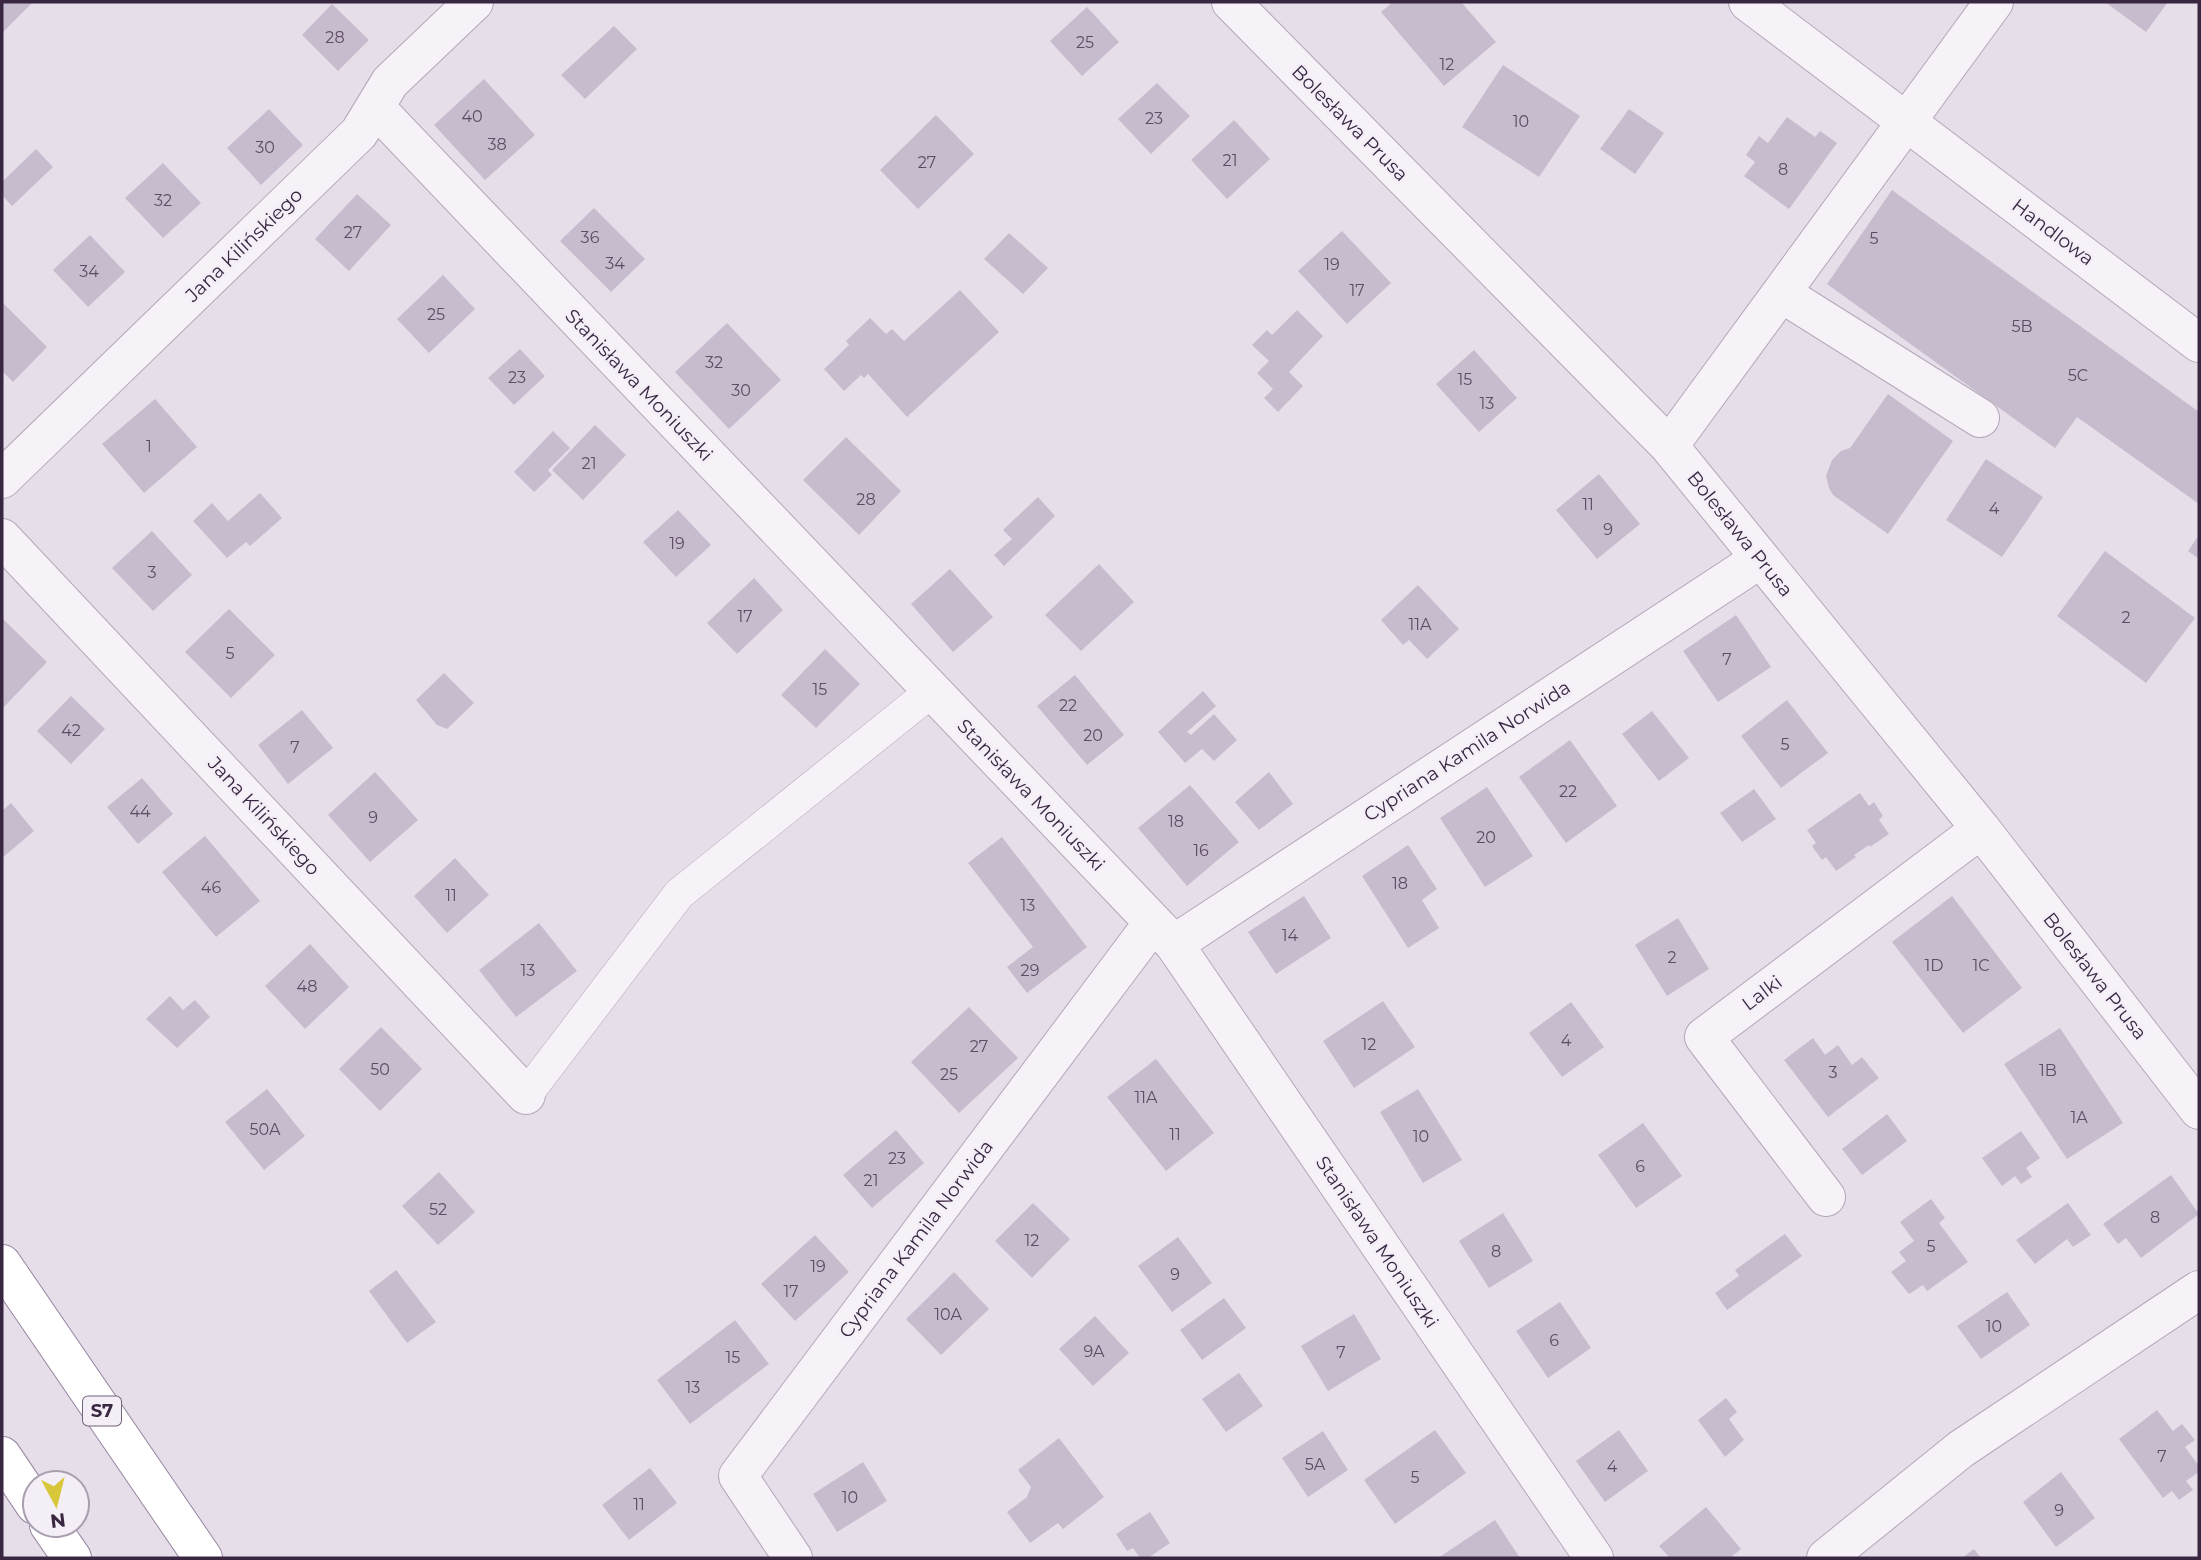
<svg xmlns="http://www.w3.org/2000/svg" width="2201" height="1560" font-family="Montserrat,sans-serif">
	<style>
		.building { fill: #c7bccd }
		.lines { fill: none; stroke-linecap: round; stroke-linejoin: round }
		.pedestrian-casing { stroke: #b2a8b8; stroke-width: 33 }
		.minor-casing { stroke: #b2a8b8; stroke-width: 40 }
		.motorway-casing { stroke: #9886a1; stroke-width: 40 }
		.pedestrian { stroke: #f6f2f8; stroke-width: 32 }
		.minor { stroke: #f6f2f8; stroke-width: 38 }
		.motorway { stroke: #fff; stroke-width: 38 }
		.labels { text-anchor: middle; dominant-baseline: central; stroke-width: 5; stroke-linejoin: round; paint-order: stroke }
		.number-label { font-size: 16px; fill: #5c4c65 }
		.shield { fill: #f4eff7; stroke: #716378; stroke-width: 2 }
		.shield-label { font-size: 18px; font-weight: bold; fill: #392742 }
		.street-label { font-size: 19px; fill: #392742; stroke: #f4eff7 }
	</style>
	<rect width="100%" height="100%" fill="#e6dfea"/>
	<path class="building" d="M2 2H33L2 33Z
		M1393 2H1461L1496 42 1444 86 1381 12Z
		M2105 2H2168L2146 32Z
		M332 4 369 40 338 71 302 35Z
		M1087 7 1119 42 1082 76 1050 41Z
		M614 26 637 49 585 99 561 75Z
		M1503 65 1580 116 1539 177 1462 127Z
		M484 79 535 135 485 180 434 125Z
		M1157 83 1190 116 1151 154 1118 119Z
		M269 109 303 145 261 185 227 148Z
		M1629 109 1664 133 1635 174 1600 149Z
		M936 115 974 154 918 209 880 170Z
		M1787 117 1815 137 1820 131 1837 143 1789 209 1744 176 1755 162 1746 155 1759 136 1768 143Z
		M1234 120 1270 159 1227 199 1191 160Z
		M36 149 53 167 12 206 2 195V182Z
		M163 163 201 203 163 238 125 198Z
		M1892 190 2199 412V504L2077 417 2055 448 1827 284Z
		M357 194 391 225 349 271 315 239Z
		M594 208 645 259 611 292 560 241Z
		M1342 231 1391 283 1347 324 1298 271Z
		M1009 233 1048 268 1023 294 984 259Z
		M90 235 125 272 88 307 53 270Z
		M443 275 475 309 429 353 397 319Z
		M960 290 999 332 907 417 868 374 864 378 861 375 844 391 824 369 849 345 846 341 870 318 886 334 892 329 904 341Z
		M2 302 47 347 13 382 2 371Z
		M1297 310 1323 336 1289 372 1303 386 1278 412 1264 398 1273 389 1257 373 1269 361 1252 345 1267 330 1272 335Z
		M727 323 781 380 729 429 675 372Z
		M520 349 545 376 514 405 488 378Z
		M1474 350 1517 398 1479 432 1436 384Z
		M1888 394 1953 441 1888 534 1833 495 1829 488 1826 476 1832 460 1841 451 1850 448Z
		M155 399 197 447 144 493 102 444Z
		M595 425 626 455 583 500 552 470Z
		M553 431 570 448 548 470 552 475 534 492 514 472Z
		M846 437 901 491 859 535 803 480Z
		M1986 459 2043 497 2002 557 1946 520Z
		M1599 474 1640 524 1597 559 1556 510Z
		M260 493 282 518 250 546 246 542 227 558 193 521 212 503 228 521Z
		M1038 497 1055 516 1004 566 994 555 1012 539 1003 530Z
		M678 510 711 545 676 577 643 542Z
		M152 531 192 575 153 611 112 568Z
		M2199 535V559L2188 551Z
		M2105 551 2195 618 2146 683 2057 616Z
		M1099 564 1134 602 1081 651 1045 615Z
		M950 569 993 617 953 652 911 604Z
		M754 578 783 610 737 654 707 623Z
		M1418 585 1459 629 1427 659 1409 640 1403 645 1381 620Z
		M229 609 275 655 231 698 185 652Z
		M1736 615 1771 667 1718 702 1683 651Z
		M2 618 47 662 2 709Z
		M825 649 860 684 816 728 781 695Z
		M444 673 474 703 447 729 437 725 416 700Z
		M1075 675 1124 735 1087 765 1037 706Z
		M1203 691 1216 706 1187 732 1191 735 1214 714 1237 740 1214 761 1202 749 1185 763 1158 732Z
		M71 696 105 729 71 764 37 731Z
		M1787 700 1828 753 1781 788 1741 736Z
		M302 710 333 748 288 784 258 745Z
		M1652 711 1689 758 1659 781 1622 734Z
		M1570 740 1617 806 1566 843 1519 777Z
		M375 772 418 820 370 862 328 815Z
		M1269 772 1293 804 1259 830 1235 802Z
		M142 778 173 814 138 844 107 807Z
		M1190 785 1239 842 1187 886 1138 828Z
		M1487 787 1533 856 1485 887 1440 818Z
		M1754 789 1776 819 1742 842 1720 813Z
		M1860 793 1869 806 1874 802 1883 816 1879 820 1889 834 1870 847 1869 845 1854 855 1856 857 1836 871 1826 857 1822 860 1812 846 1816 843 1807 830Z
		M11 803 34 831 2 858V811Z
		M205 836 260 901 216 937 162 872Z
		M1002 837 1087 947 1027 993 1007 967 1033 947 968 863Z
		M1408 845 1437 889 1422 900 1439 928 1408 948 1362 876Z
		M455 858 489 895 447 933 414 896Z
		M1304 896 1331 938 1276 974 1248 932Z
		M1952 896 2022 988 1963 1033 1892 942Z
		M1678 918 1709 969 1667 996 1635 945Z
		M539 923 577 971 516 1017 479 970Z
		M310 944 349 987 305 1029 265 986Z
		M170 996 183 1010 195 1000 210 1017 177 1048 146 1019Z
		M1383 1001 1415 1047 1354 1088 1323 1041Z
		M1571 1002 1604 1047 1562 1077 1529 1033Z
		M969 1007 1018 1058 959 1113 911 1062Z
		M381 1027 422 1069 380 1111 339 1069Z
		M2060 1028 2123 1123 2067 1159 2004 1064Z
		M1813 1038 1825 1055 1838 1045 1852 1065 1862 1057 1879 1078 1828 1117 1784 1060Z
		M1156 1059 1214 1133 1166 1171 1107 1097Z
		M267 1089 305 1136 264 1170 225 1122Z
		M1418 1089 1462 1160 1423 1183 1380 1112Z
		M1887 1114 1907 1141 1862 1175 1842 1149Z
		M1643 1123 1682 1176 1636 1208 1598 1155Z
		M896 1130 924 1163 872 1208 843 1175Z
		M2021 1131 2040 1158 2026 1168 2032 1177 2021 1184 2015 1176 2002 1186 1982 1158Z
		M439 1172 475 1212 438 1245 402 1206Z
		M2171 1175 2199 1214 2141 1258 2126 1238 2118 1244 2103 1224Z
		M1931 1199 1945 1218 1939 1223 1968 1262 1927 1291 1923 1285 1909 1294 1891 1272 1906 1261 1899 1252 1914 1241 1900 1222Z
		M1033 1203 1070 1239 1032 1278 995 1241Z
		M2068 1203 2091 1235 2073 1247 2067 1239 2035 1264 2016 1240Z
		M1503 1213 1533 1261 1489 1288 1459 1241Z
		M1785 1234 1802 1256 1727 1310 1715 1293 1739 1276 1735 1270Z
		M815 1235 849 1272 795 1321 761 1284Z
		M1178 1237 1212 1283 1172 1312 1138 1266Z
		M396 1270 436 1322 407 1343 369 1291Z
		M954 1272 989 1309 941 1355 906 1319Z
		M2007 1292 2030 1325 1981 1359 1957 1326Z
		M1224 1298 1246 1328 1202 1360 1180 1330Z
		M1560 1302 1591 1348 1548 1378 1516 1331Z
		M1354 1314 1381 1359 1328 1391 1301 1346Z
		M1095 1316 1129 1353 1093 1386 1059 1349Z
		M735 1320 769 1364 690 1424 657 1380Z
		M1239 1373 1263 1406 1226 1432 1202 1399Z
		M1726 1398 1737 1412 1729 1419 1744 1440 1725 1457 1698 1420Z
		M2157 1410 2173 1431 2182 1424 2195 1440 2185 1447 2199 1466V1472L2186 1481 2193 1490 2179 1500 2172 1491 2163 1498 2119 1439Z
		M1435 1430 1466 1473 1395 1524 1364 1480Z
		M1619 1430 1648 1471 1605 1502 1576 1461Z
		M1323 1431 1348 1470 1308 1497 1282 1458Z
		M1059 1438 1104 1497 1063 1529 1058 1523 1030 1543 1007 1512 1027 1497 1031 1487 1018 1470Z
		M863 1462 887 1501 837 1532 813 1494Z
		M650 1468 677 1503 629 1540 602 1505Z
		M2061 1472 2095 1518 2056 1547 2023 1502Z
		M1706 1507 1741 1549 1730 1558H1670L1659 1546Z
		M1150 1512 1170 1543 1148 1558H1140L1133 1548 1127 1551 1116 1534Z
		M1495 1520 1520 1558H1438Z
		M1974 1549 1981 1558H1962Z"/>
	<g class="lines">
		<defs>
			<path id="pedestrian" d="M526 1095 679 894 932 691"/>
			<path id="minor" d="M1231 2 1669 446 1981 829 2199 1110
				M1748 2 2199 343
				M375 107 1174 944 1594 1558
				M1781 293 1980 418
				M1669 446 1994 2
				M2 479 359 133 390 82 474 2
				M2 538 526 1095
				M1174 944 1760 559
				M1826 1197 1704 1037 1981 829
				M793 1558 738 1476 1153 923
				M1826 1558 1961 1449 2199 1290"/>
			<path id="motorway" d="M2 1264 203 1558
				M2 1456 35 1505
				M49 1525 72 1558"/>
		</defs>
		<use href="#pedestrian" class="pedestrian-casing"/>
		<use href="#minor" class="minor-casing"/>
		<use href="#motorway" class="motorway-casing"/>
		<use href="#pedestrian" class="pedestrian"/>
		<use href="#minor" class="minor"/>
		<use href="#motorway" class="motorway"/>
	</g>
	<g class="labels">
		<g class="number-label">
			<text x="335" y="37">28</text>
			<text x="1085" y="42">25</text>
			<text x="1447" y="64">12</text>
			<text x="472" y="116">40</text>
			<text x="1154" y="118">23</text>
			<text x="1521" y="121">10</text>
			<text x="497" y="144">38</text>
			<text x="265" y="147">30</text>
			<text x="1230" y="160">21</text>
			<text x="927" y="162">27</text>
			<text x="1783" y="169">8</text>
			<text x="163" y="200">32</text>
			<text x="353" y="232">27</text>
			<text x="590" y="237">36</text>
			<text x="1874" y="238">5</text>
			<text x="615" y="263">34</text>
			<text x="1332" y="264">19</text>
			<text x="89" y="271">34</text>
			<text x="1357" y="290">17</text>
			<text x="436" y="314">25</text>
			<text x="2022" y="326">5B</text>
			<text x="714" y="362">32</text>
			<text x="2078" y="375">5C</text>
			<text x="517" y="377">23</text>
			<text x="1465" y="379">15</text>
			<text x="741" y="390">30</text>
			<text x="1487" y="403">13</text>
			<text x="149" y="446">1</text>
			<text x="589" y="463">21</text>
			<text x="866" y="499">28</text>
			<text x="1588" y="504">11</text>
			<text x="1994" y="508">4</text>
			<text x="1608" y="529">9</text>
			<text x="677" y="543">19</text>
			<text x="152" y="572">3</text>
			<text x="745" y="616">17</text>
			<text x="2126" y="617">2</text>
			<text x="1420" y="624">11A</text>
			<text x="230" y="653">5</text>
			<text x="1727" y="659">7</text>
			<text x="820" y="689">15</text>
			<text x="1068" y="705">22</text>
			<text x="71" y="730">42</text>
			<text x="1093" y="735">20</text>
			<text x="1785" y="744">5</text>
			<text x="295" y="747">7</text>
			<text x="1568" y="791">22</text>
			<text x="140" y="811">44</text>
			<text x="373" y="817">9</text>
			<text x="1176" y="821">18</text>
			<text x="1486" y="837">20</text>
			<text x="1201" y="850">16</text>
			<text x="1400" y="883">18</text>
			<text x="211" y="887">46</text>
			<text x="451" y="895">11</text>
			<text x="1028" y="905">13</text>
			<text x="1290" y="935">14</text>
			<text x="1672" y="957">2</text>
			<text x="1934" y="965">1D</text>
			<text x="1981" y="965">1C</text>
			<text x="528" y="970">13</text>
			<text x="1030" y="970">29</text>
			<text x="307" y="986">48</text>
			<text x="1566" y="1040">4</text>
			<text x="1369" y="1044">12</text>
			<text x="979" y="1046">27</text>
			<text x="380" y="1069">50</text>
			<text x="2048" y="1070">1B</text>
			<text x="1833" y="1072">3</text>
			<text x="949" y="1074">25</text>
			<text x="1146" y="1097">11A</text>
			<text x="2079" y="1117">1A</text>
			<text x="265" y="1129">50A</text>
			<text x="1175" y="1134">11</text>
			<text x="1421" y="1136">10</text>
			<text x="897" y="1158">23</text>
			<text x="1640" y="1166">6</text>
			<text x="871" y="1180">21</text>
			<text x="438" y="1209">52</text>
			<text x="2155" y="1217">8</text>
			<text x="1032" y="1240">12</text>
			<text x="1931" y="1246">5</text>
			<text x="1496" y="1251">8</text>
			<text x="818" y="1266">19</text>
			<text x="1175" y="1274">9</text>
			<text x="791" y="1291">17</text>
			<text x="948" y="1314">10A</text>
			<text x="1994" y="1326">10</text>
			<text x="1554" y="1340">6</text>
			<text x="1094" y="1351">9A</text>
			<text x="1341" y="1352">7</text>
			<text x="733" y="1357">15</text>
			<text x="693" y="1387">13</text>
			<text x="2162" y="1456">7</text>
			<text x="1315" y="1464">5A</text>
			<text x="1612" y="1466">4</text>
			<text x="1415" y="1477">5</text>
			<text x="850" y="1497">10</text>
			<text x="639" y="1504">11</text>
			<text x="2059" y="1510">9</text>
		</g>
		<rect class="shield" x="83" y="1396.5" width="38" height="29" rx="5"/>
		<g class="shield-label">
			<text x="102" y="1411">S7</text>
		</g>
		<g class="street-label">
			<text transform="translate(1350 123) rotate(45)">Bolesława Prusa</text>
			<text transform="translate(2053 232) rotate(37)">Handlowa</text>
			<text transform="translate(244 245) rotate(-44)">Jana Kilińskiego</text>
			<text transform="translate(639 385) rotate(46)">Stanisława Moniuszki</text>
			<text transform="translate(1740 534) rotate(51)">Bolesława Prusa</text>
			<text transform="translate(1467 751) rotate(-33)">Cypriana Kamila Norwida</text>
			<text transform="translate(1031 795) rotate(46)">Stanisława Moniuszki</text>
			<text transform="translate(264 816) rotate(47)">Jana Kilińskiego</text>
			<text transform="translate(2095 976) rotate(52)">Bolesława Prusa</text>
			<text transform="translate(1762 993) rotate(-37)">Lalki</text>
			<text transform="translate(916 1239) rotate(-53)">Cypriana Kamila Norwida</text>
			<text transform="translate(1377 1242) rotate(56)">Stanisława Moniuszki</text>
		</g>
	</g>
	<rect width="2201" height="1560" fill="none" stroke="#392742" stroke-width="7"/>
	<g transform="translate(56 1504) rotate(173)"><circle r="33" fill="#f4eff7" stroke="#a99faf" stroke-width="2"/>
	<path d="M0-5L12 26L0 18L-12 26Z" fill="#d8c73b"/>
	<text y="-10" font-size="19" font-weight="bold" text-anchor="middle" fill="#392742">N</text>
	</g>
</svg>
